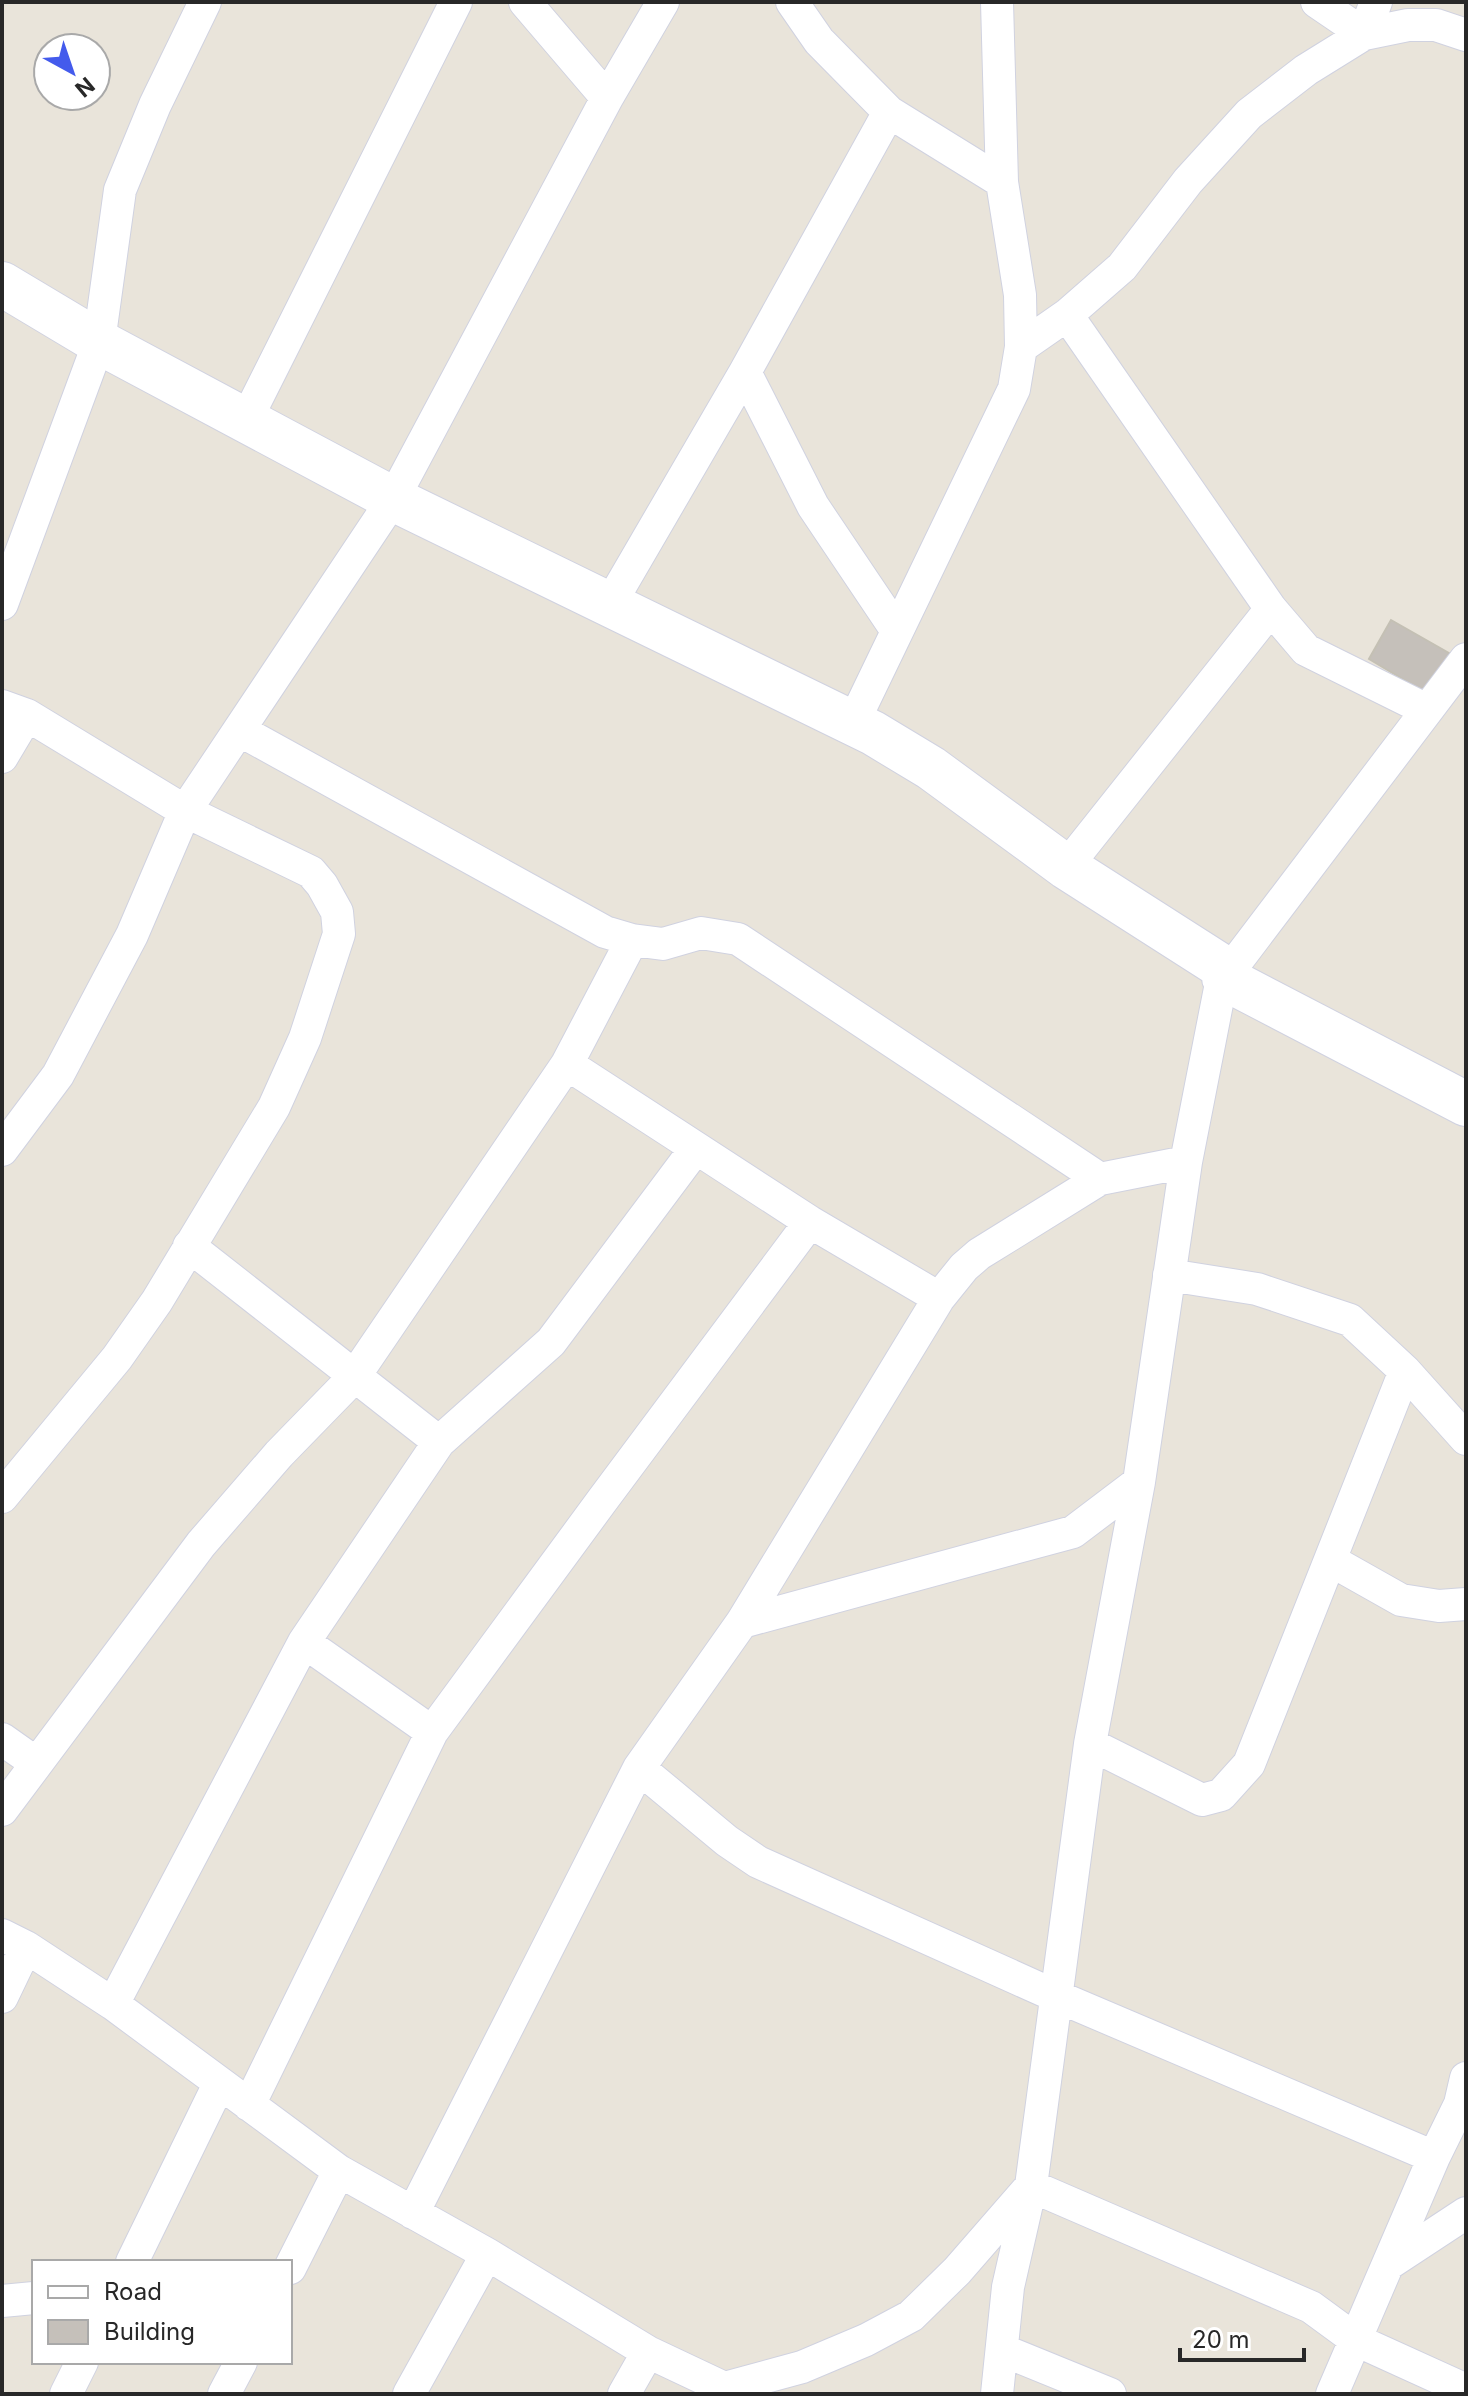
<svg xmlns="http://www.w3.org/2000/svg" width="1468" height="2396" font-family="Inter,sans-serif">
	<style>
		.building { fill: #c5c0ba; stroke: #c4c0b4; stroke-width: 2 }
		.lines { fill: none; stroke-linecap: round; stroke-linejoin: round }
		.street-casing { stroke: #d0d2e0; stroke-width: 34 }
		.secondary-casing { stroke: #d0d2e0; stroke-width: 46 }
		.street { stroke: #fff; stroke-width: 32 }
		.secondary { stroke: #fff; stroke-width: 44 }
	</style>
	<rect width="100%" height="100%" fill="#e9e4da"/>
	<path class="building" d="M1391 620 1456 657 1431 696 1369 659Z"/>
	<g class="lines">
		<defs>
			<path id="street" d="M525 2 607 98
				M792 2 819 41 889 112 1002 182
				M1317 2 1364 34 1376 2
				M1067 315 1271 609 1306 650 1427 710
				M1021 347 1067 315 1122 267 1188 181 1249 114 1306 70 1364 34 1408 25H1436L1466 35
				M745 372 813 506 897 631
				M246 420 456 2
				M2 604 99 342 120 190 155 105 205 2
				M610 604 745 372 889 112
				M2 706 27 715 185 811 311 872 322 885 337 912 339 934 305 1038 274 1107 157 1301 117 1358 2 1497
				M853 723 1014 389 1021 347 1020 295 1002 182 997 2
				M239 730 605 932 632 940 663 944 701 933 738 939 1100 1179
				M2 757 27 715
				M1066 867 1271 609
				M1224 978 1466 659
				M567 1064 810 1222 939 1298
				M2 1150 58 1075 132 935 185 811 393 499 607 98 663 2
				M189 1246 439 1442
				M1169 1275 1257 1289 1350 1320 1405 1371 1466 1439
				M1330 1560 1401 1600 1439 1606 1466 1604
				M742 1622 1073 1532 1139 1482
				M304 1642 432 1732
				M2 1739 36 1763
				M1090 1744 1202 1800 1221 1795 1249 1764 1405 1371
				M639 1768 727 1841 758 1862 1056 1996 1434 2157
				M2 1810 201 1544 279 1454 354 1377 567 1064 632 940
				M2 1935 26 1947 113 2004 339 2171 487 2254 648 2352 737 2394
				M2 1997 26 1947
				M113 2004 304 1642 439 1442 551 1342 696 1148
				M249 2105 432 1732 601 1502 810 1222
				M413 2213 639 1768 742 1622 939 1298 964 1267 979 1254 1100 1179 1186 1162
				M132 2262 219 2084
				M1390 2263 1466 2213
				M290 2268 339 2171
				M2 2301 34 2298
				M1002 2350 1110 2394
				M725 2388 802 2367 866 2340 911 2316 957 2271 1031 2186 1311 2307 1356 2340 1466 2390
				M66 2394 82 2362
				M224 2394 241 2362
				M409 2394 487 2254
				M624 2394 648 2352
				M997 2394 1008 2287 1031 2186 1090 1744 1139 1482 1186 1162 1224 968
				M1332 2394 1434 2157 1460 2104 1466 2078"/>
			<path id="secondary" d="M2 284 99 342 393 499 873 733 931 768 1066 867 1224 968V978L1466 1104"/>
		</defs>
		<use href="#street" class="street-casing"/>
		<use href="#secondary" class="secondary-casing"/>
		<use href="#street" class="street"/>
		<use href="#secondary" class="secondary"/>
	</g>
	<rect width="1468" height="2396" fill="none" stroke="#282828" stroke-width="8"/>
	<rect x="32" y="2260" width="260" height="104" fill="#ffffff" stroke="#a9a9a9" stroke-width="2"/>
	<rect x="48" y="2286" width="40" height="12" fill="#ffffff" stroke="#a9a9a9" stroke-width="2"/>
	<text x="104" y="2300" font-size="24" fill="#282828">Road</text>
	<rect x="48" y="2320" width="40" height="24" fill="#c5c0ba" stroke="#a9a9a9" stroke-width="2"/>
	<text x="104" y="2340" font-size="24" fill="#282828">Building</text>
	<g transform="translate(72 72) rotate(140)"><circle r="38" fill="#ffffff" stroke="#a9a9a9" stroke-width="2"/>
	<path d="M0-6L14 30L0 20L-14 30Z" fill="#445bec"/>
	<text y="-12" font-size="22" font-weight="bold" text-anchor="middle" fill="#282828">N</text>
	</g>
	<path d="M1180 2348v12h124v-12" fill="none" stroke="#282828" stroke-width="4"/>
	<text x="1192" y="2348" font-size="24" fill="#282828" stroke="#ffffff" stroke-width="6" paint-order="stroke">20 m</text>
</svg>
